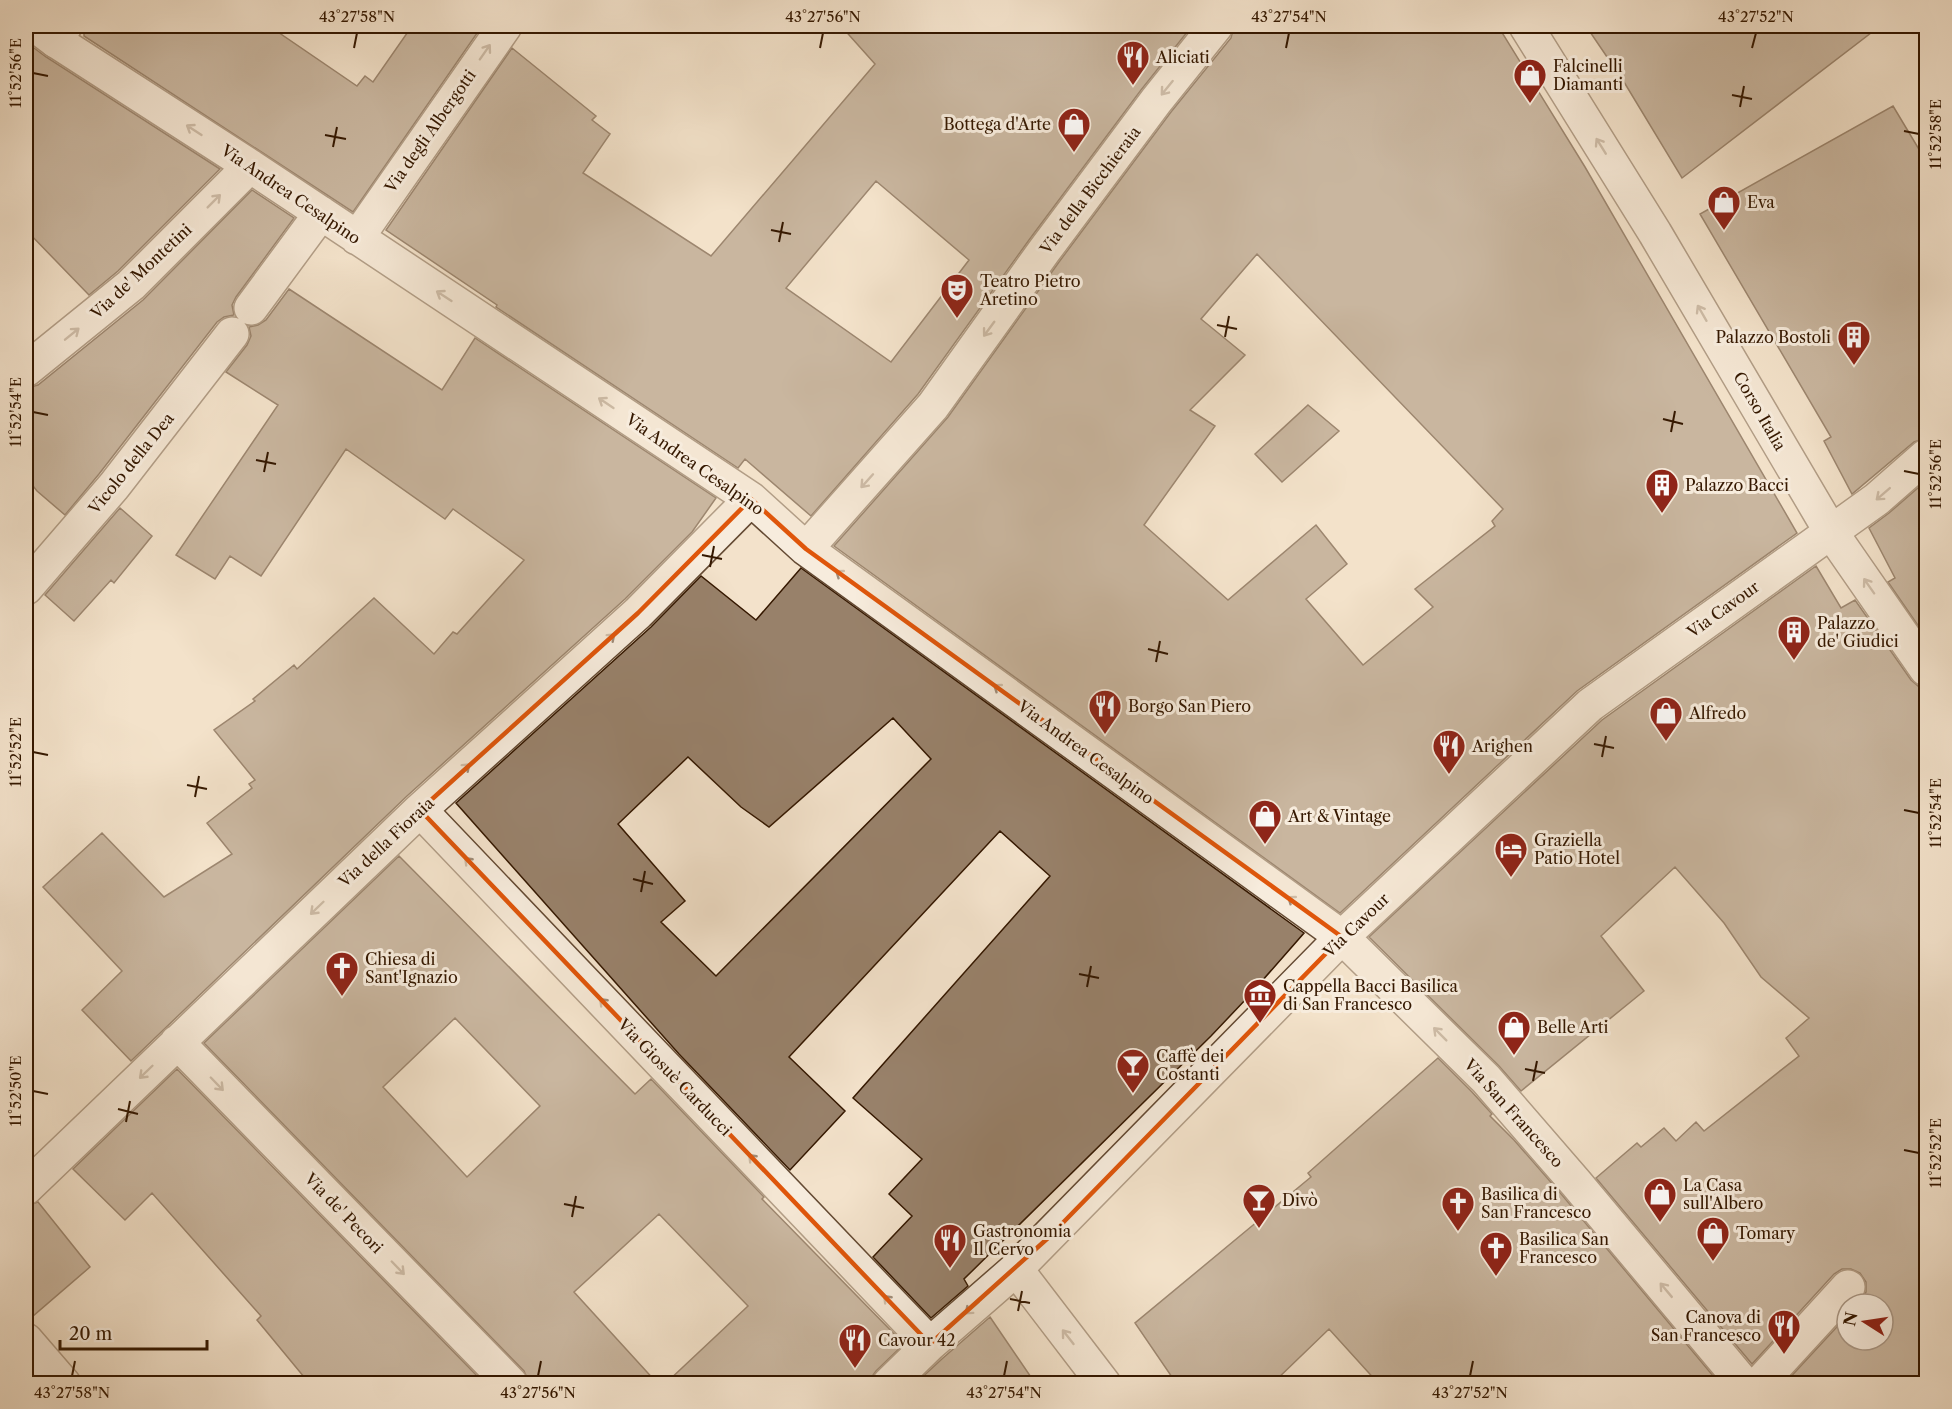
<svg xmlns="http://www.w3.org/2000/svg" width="1952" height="1409" font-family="'Libre Caslon Text',serif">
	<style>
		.building { fill: #98816a; stroke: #351800; stroke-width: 1.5; fill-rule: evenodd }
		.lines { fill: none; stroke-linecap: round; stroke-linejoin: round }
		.pedestrian-casing { stroke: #644a33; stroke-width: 36 }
		.minor-casing { stroke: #644a33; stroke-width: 36 }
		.pedestrian { stroke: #f7ecdd; stroke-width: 33 }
		.minor { stroke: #f7ecdd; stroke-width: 33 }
		.oneway { stroke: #a08d7a }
		.marked { fill: none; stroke: #df560b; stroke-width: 4.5; stroke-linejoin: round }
		.ticks { fill: none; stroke: #351800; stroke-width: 2 }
		.labels { text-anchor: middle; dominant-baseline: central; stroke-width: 6; stroke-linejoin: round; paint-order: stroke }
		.poi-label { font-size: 16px; fill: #351800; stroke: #f7ecdd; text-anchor: start }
		.street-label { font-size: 16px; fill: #351800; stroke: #f7ecdd }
		.neatline { fill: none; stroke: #351800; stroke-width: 2 }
		.ticks-label { font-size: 15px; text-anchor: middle; fill: #351800 }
	</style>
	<rect width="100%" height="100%" fill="#f3e2cb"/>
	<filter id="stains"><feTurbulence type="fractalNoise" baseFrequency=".00333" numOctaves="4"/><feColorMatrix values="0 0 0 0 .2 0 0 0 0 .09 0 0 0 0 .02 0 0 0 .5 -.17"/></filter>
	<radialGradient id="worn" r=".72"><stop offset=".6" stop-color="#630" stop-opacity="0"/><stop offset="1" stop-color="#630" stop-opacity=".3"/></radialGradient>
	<path class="building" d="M84 26H269L357 86 365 76 373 82 412 26H482L353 212 84 36Z
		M841 26H1192L1141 90 1029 240 918 394 811 516 745 459 738 468 496 307 497 305 386 230 512 48 596 116 592 120 610 134 583 173 711 256 875 64ZM876 181 969 260 891 362 786 288Z
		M1234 26H1498L1585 167 1797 533 1577 691 1340 913 834 546 948 417 1059 262 1171 112 1231 38ZM1257 254 1503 509 1492 521 1495 526 1415 589 1433 607 1363 665 1306 599 1347 564 1316 525 1228 600 1144 525 1215 426 1190 410 1245 355 1201 319Z
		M1586 26H1880L1682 178 1624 82Z
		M26 42 46 57 220 169 118 271 89 295 26 230Z
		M1893 106 1926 161V438L1914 442 1852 494 1824 441 1831 437 1700 214Z
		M252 190 294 218 236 297 232 305 234 315 224 317 217 322 99 474 65 515 37 491 26 477V388L38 385 143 300Z
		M289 289 442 390 475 338 716 498 692 532 625 599 407 796 131 1061 82 1010 122 971 43 887 102 833 164 897 232 854 207 823 252 788 249 784 255 780 214 730 255 701 253 699 294 665 297 669 374 598 434 654 453 632 457 634 524 560 453 509 445 519 346 449 261 576 230 556 215 579 176 555 278 405 226 372 247 345 251 336 249 327 258 325 266 320Z
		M1308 405 1339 431 1282 482 1255 454Z
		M1926 481V637L1888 582 1895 578 1869 528 1889 513Z
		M120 508 152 536 114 583 111 580 74 621 45 595Z
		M1816 566 1841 608 1855 600 1911 680 1918 686 1926 688V1383H1785L1847 1316V1340H1883V1304H1858L1866 1292V1282L1860 1273 1851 1269H1842L1834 1274 1752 1364 1596 1178 1637 1143 1641 1147 1664 1128 1676 1141 1696 1122 1704 1131 1799 1056 1786 1038 1809 1018 1761 977 1724 923 1675 867 1601 936 1644 991 1521 1091 1499 1066 1369 937 1602 720Z
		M801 568 1304 933 1247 998 1211 1036 964 1279 968 1286 931 1318 873 1257 912 1216 889 1194 922 1159 853 1098 1050 876 1000 831 789 1057 845 1111 790 1170 679 1054 456 803 651 627 701 576 756 620ZM893 718 931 759 716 976 661 922 685 901 618 824 688 757 741 807 769 827Z
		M399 856 635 1094 651 1079 764 1197 762 1199 904 1344 876 1371 871 1378V1383H666L748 1306 659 1214 574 1292 657 1383H529L524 1371 204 1043ZM455 1018 540 1106 467 1177 383 1087Z
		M1438 1058 1472 1092 1492 1114 1490 1116 1514 1140 1562 1195 1719 1383H1378L1329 1329 1273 1383H1176L1135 1323 1311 1177 1308 1173Z
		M177 1069 484 1383H309L257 1320 261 1316 152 1193 125 1220 73 1169Z
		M38 1202 90 1267 26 1322V1206Z
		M990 1317 1035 1383H916L943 1358Z"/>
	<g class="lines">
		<defs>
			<path id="pedestrian" d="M36 26 56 41
				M1016 1269 1342 937
				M1759 1384 1848 1287"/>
			<path id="minor" d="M65 26 56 41 250 166 751 499 806 549 1342 937 1486 1079 1576 1183 1744 1384
				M1526 26 1655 233 1831 532 1926 669
				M357 238 505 26
				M251 308 321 213
				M26 370 131 285 250 166
				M806 549 933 406 1044 251 1156 101 1216 26
				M26 588 114 486 232 334
				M420 810 930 1344
				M1342 937 1590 705 1877 499 1926 456
				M177 1042 511 1384
				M26 1188 420 810 638 613 751 499
				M26 1340 64 1384
				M889 1384 930 1344 1016 1269 1104 1384"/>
		</defs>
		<use href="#pedestrian" class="pedestrian-casing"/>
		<use href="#minor" class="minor-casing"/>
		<use href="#pedestrian" class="pedestrian"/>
		<use href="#minor" class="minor"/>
	</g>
	<defs><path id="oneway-shaft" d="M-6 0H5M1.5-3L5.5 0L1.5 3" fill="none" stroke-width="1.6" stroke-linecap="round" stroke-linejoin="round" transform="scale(1.5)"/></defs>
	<g class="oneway">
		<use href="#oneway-shaft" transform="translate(485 52) rotate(-55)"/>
		<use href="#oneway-shaft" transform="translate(1167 88) rotate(129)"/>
		<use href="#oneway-shaft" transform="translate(194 130) rotate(-147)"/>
		<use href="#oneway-shaft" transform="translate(1601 146) rotate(-122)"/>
		<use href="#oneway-shaft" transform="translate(214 201) rotate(-45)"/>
		<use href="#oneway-shaft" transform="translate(444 296) rotate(-147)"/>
		<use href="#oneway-shaft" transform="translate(1702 313) rotate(-120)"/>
		<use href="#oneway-shaft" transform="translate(989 329) rotate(126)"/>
		<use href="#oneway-shaft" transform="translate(72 334) rotate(-39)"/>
		<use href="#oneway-shaft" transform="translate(606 403) rotate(-146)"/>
		<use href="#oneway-shaft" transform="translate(867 481) rotate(132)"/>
		<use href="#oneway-shaft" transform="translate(1883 494) rotate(139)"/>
		<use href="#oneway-shaft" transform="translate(843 576) rotate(-144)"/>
		<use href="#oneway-shaft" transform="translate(1869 586) rotate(-125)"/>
		<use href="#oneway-shaft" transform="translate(608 640) rotate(-42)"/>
		<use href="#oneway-shaft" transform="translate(1001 690) rotate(-144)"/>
		<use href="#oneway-shaft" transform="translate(463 770) rotate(-42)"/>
		<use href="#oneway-shaft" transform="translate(471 864) rotate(-134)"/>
		<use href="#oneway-shaft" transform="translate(1295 902) rotate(-144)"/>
		<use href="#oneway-shaft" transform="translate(317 908) rotate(136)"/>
		<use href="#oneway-shaft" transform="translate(606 1005) rotate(-134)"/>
		<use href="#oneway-shaft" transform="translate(1440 1034) rotate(-135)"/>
		<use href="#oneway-shaft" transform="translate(146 1072) rotate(136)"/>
		<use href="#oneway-shaft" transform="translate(217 1084) rotate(46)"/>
		<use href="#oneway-shaft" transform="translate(755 1161) rotate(-134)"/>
		<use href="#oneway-shaft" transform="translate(398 1268) rotate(46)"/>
		<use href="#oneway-shaft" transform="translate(1666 1290) rotate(-130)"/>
		<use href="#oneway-shaft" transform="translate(890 1302) rotate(-134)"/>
		<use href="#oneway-shaft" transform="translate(972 1308) rotate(139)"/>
		<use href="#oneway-shaft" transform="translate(1068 1337) rotate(-128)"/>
	</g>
	<path d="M0 0H1952V1409H0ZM751 499 806 549 1342 937 1048 1238 930 1344 420 810 638 613Z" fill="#f3e2cb" fill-opacity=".55" fill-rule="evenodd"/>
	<path class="marked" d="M751 499 806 549 1342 937 1048 1238 930 1344 420 810 638 613Z"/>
	<path class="ticks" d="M354 48 357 33M820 48 823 33M1286 48 1289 33M1752 48 1756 33M33 73 48 76M1732 95 1752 99M1740 107 1744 86M1904 131 1919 134M325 135 346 139M333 147 337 127M771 230 791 234M779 242 783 222M1217 325 1237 329M1225 337 1229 316M33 412 48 415M1663 419 1683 424M1671 432 1675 411M256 460 276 464M1904 471 1919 474M264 472 268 452M702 555 722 559M710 567 714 546M1148 649 1168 654M1156 662 1160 641M1594 744 1614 748M33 752 48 755M1602 757 1606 736M187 785 207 789M195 797 199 776M1904 810 1919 813M633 879 653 884M641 892 645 871M1079 974 1099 978M1087 987 1091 966M1525 1069 1545 1073M1533 1081 1537 1061M33 1091 48 1094M118 1109 138 1114M126 1122 130 1101M1904 1150 1919 1153M564 1204 584 1208M572 1217 576 1196M1010 1299 1030 1303M1018 1311 1022 1291M72 1376 75 1361M538 1376 541 1361M1004 1376 1007 1361M1470 1376 1473 1361"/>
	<defs>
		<symbol id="restaurant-pin" viewBox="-11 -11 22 30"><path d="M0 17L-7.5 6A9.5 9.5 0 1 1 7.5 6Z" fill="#8f2418" stroke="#f7ecdd"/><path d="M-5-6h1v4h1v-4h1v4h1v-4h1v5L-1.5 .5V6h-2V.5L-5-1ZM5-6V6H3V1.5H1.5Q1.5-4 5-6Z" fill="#fff"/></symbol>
		<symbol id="shop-pin" viewBox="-11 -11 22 30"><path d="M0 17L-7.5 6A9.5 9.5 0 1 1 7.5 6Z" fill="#8f2418" stroke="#f7ecdd"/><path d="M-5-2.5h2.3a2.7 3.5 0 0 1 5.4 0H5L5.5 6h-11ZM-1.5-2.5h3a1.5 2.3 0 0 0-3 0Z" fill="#fff"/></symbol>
		<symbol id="theatre-pin" viewBox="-11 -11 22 30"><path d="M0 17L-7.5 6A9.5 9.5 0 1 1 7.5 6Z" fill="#8f2418" stroke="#f7ecdd"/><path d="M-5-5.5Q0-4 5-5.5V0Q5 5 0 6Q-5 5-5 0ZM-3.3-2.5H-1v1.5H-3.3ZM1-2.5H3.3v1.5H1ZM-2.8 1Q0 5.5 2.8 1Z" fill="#fff"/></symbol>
		<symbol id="building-pin" viewBox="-11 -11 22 30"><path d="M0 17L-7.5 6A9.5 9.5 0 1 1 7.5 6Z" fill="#8f2418" stroke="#f7ecdd"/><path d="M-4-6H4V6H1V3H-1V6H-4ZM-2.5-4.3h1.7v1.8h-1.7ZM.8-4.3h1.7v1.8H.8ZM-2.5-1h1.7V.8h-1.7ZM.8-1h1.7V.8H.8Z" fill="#fff"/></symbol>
		<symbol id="hotel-pin" viewBox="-11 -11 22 30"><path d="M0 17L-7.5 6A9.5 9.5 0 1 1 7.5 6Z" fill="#8f2418" stroke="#f7ecdd"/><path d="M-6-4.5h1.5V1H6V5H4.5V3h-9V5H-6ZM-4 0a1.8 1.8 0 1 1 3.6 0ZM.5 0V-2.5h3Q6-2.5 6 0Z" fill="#fff"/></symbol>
		<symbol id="church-pin" viewBox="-11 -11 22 30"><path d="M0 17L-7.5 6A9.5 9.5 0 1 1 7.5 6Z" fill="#8f2418" stroke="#f7ecdd"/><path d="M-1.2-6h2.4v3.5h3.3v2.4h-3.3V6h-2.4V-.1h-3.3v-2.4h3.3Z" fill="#fff"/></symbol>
		<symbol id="museum-pin" viewBox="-11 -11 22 30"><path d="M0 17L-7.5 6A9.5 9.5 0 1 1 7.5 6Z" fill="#8f2418" stroke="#f7ecdd"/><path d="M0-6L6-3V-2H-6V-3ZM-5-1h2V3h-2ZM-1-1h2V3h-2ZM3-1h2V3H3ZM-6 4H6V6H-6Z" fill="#fff"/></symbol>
		<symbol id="bar-pin" viewBox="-11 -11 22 30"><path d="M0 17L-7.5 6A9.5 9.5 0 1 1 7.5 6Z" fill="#8f2418" stroke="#f7ecdd"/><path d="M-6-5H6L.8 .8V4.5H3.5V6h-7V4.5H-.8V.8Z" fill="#fff"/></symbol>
	</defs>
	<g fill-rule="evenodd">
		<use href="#restaurant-pin" x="1114" y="38" width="38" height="52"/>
		<use href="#shop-pin" x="1511" y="56" width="38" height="52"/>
		<use href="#shop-pin" x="1055" y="105" width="38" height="52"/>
		<use href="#shop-pin" x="1705" y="183" width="38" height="52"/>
		<use href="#theatre-pin" x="938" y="271" width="38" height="52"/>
		<use href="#building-pin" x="1835" y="318" width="38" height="52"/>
		<use href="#building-pin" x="1643" y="466" width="38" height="52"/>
		<use href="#building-pin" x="1775" y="613" width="38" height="52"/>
		<use href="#restaurant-pin" x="1086" y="687" width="38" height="52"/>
		<use href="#shop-pin" x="1647" y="694" width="38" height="52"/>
		<use href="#restaurant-pin" x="1430" y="727" width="38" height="52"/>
		<use href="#shop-pin" x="1246" y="797" width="38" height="52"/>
		<use href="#hotel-pin" x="1492" y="830" width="38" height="52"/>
		<use href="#church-pin" x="323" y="949" width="38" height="52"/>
		<use href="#museum-pin" x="1241" y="976" width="38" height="52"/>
		<use href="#shop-pin" x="1495" y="1008" width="38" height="52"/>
		<use href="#bar-pin" x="1114" y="1046" width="38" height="52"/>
		<use href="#shop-pin" x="1641" y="1175" width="38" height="52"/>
		<use href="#bar-pin" x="1240" y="1181" width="38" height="52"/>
		<use href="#church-pin" x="1439" y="1184" width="38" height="52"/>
		<use href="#shop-pin" x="1694" y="1214" width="38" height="52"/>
		<use href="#restaurant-pin" x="931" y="1221" width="38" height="52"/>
		<use href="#church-pin" x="1477" y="1229" width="38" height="52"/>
		<use href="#restaurant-pin" x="1765" y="1307" width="38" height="52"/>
		<use href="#restaurant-pin" x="836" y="1321" width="38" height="52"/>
	</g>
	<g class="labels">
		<g class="poi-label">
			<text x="1156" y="57">Aliciati</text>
			<text x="1553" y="66">Falcinelli<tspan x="1553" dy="18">Diamanti</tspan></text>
			<text x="1051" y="124" text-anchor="end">Bottega d'Arte</text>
			<text x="1747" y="202">Eva</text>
			<text x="980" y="281">Teatro Pietro<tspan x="980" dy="18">Aretino</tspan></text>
			<text x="1831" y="337" text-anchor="end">Palazzo Bostoli</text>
			<text x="1685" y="485">Palazzo Bacci</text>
			<text x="1817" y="623">Palazzo<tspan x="1817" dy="18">de' Giudici</tspan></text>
			<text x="1128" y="706">Borgo San Piero</text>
			<text x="1689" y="713">Alfredo</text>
			<text x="1472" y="746">Arighen</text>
			<text x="1288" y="816">Art &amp; Vintage</text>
			<text x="1534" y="840">Graziella<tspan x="1534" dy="18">Patio Hotel</tspan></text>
			<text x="365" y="959">Chiesa di<tspan x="365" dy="18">Sant'Ignazio</tspan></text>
			<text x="1283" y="986">Cappella Bacci Basilica<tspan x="1283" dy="18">di San Francesco</tspan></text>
			<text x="1537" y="1027">Belle Arti</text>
			<text x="1156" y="1056">Caffè dei<tspan x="1156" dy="18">Costanti</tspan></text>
			<text x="1683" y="1185">La Casa<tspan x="1683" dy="18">sull'Albero</tspan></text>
			<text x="1481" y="1194">Basilica di<tspan x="1481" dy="18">San Francesco</tspan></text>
			<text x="1282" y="1200">Divò</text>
			<text x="973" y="1231">Gastronomia<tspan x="973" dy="18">Il Cervo</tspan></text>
			<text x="1736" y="1233">Tomary</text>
			<text x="1519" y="1239">Basilica San<tspan x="1519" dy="18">Francesco</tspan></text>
			<text x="1761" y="1317" text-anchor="end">Canova di<tspan x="1761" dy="18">San Francesco</tspan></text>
			<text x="878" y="1340">Cavour 42</text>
		</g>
		<g class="street-label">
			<text transform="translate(430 131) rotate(-55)">Via degli Albergotti</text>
			<text transform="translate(1090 190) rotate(-53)">Via della Bicchieraia</text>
			<text transform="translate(291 194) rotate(34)">Via Andrea Cesalpino</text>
			<text transform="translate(141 271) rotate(-43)">Via de' Montetini</text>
			<text transform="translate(1760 411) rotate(60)">Corso Italia</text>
			<text transform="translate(131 463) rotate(-51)">Vicolo della Dea</text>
			<text transform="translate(695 464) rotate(35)">Via Andrea Cesalpino</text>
			<text transform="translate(1723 609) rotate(-36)">Via Cavour</text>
			<text transform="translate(1086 752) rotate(36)">Via Andrea Cesalpino</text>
			<text transform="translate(386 842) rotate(-43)">Via della Fioraia</text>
			<text transform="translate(1356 925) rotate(-44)">Via Cavour</text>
			<text transform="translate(675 1077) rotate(46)">Via Giosuè Carducci</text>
			<text transform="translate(1514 1113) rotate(48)">Via San Francesco</text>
			<text transform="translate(344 1213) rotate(46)">Via de' Pecori</text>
		</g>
	</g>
	<rect width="1952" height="1409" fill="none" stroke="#f3e2cb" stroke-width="66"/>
	<g transform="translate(1865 1322) rotate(282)"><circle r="28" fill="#f7ecdd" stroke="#a99785" stroke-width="1.5"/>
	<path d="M0-4.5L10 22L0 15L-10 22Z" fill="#8f2418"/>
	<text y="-9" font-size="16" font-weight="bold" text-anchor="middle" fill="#351800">N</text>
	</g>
	<path d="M60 1340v9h147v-9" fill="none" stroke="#351800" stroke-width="3"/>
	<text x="69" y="1340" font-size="18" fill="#351800" stroke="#f7ecdd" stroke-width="4.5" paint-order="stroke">20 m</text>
	<rect x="33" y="33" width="1886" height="1343" class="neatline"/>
	<g class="ticks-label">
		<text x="357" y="22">43°27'58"N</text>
		<text x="823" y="22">43°27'56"N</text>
		<text x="1289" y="22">43°27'54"N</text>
		<text x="1756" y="22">43°27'52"N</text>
		<text transform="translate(16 73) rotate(-90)" y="5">11°52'56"E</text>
		<text transform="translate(1936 134) rotate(-90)" y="5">11°52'58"E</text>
		<text transform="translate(16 412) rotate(-90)" y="5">11°52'54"E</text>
		<text transform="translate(1936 474) rotate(-90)" y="5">11°52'56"E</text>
		<text transform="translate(16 752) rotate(-90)" y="5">11°52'52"E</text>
		<text transform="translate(1936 813) rotate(-90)" y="5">11°52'54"E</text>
		<text transform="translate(16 1091) rotate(-90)" y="5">11°52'50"E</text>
		<text transform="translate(1936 1153) rotate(-90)" y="5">11°52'52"E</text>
		<text x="72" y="1398">43°27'58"N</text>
		<text x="538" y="1398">43°27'56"N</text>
		<text x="1004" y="1398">43°27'54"N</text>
		<text x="1470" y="1398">43°27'52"N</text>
	</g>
	<rect width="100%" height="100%" filter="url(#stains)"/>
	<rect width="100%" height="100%" fill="url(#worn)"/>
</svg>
